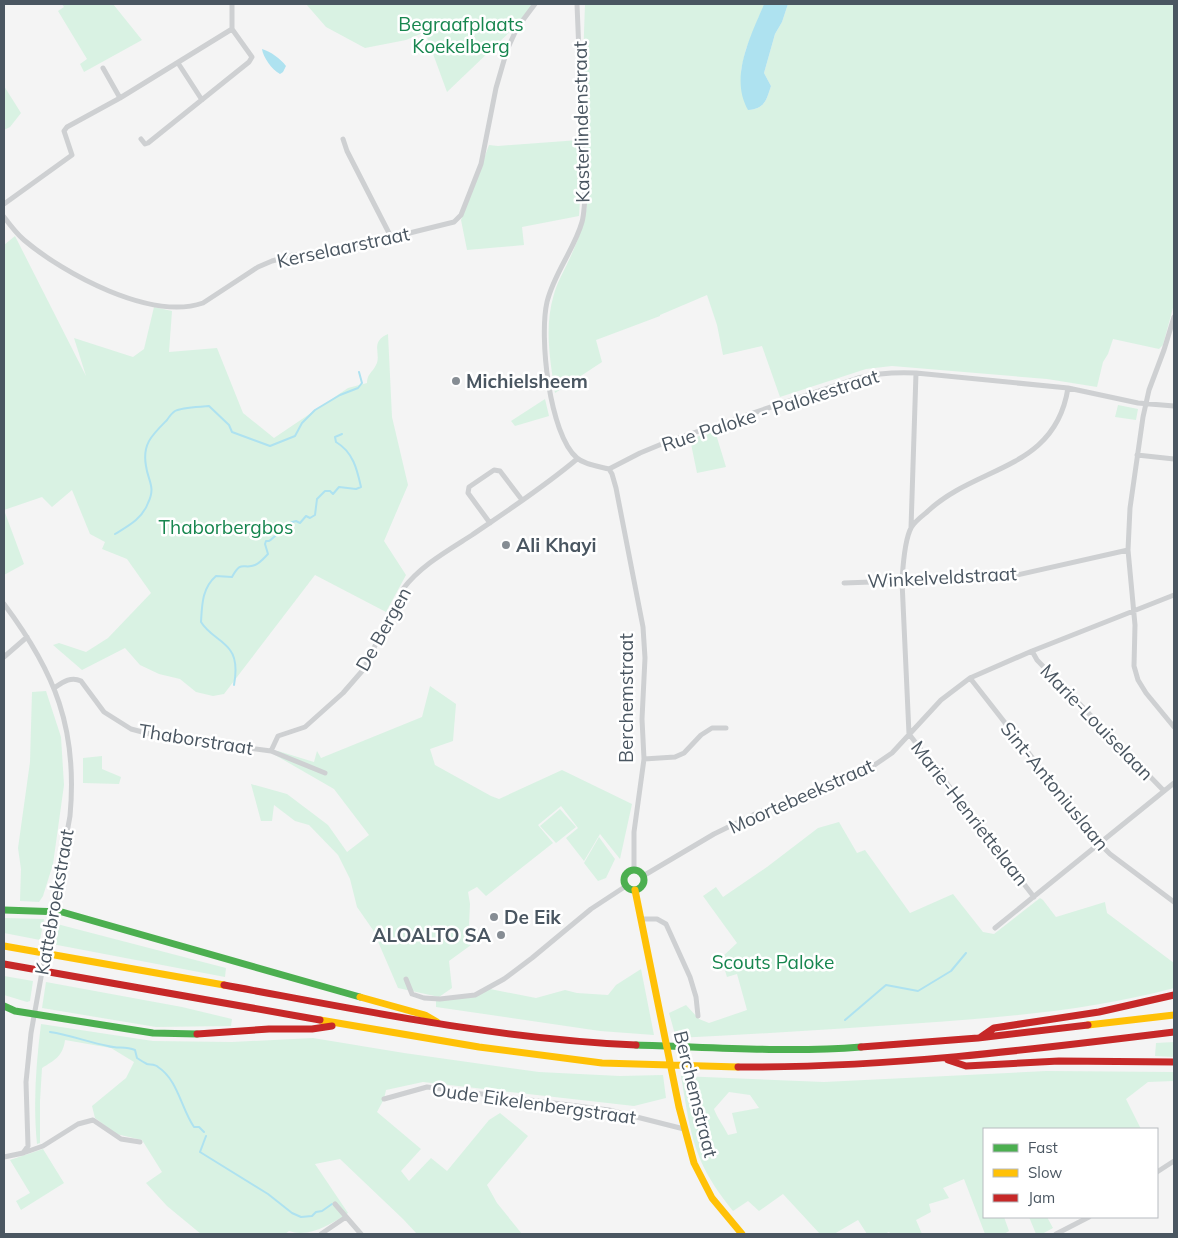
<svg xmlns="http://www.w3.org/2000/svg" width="1178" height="1238" font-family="Mulish,sans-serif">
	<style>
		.green { fill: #d9f2e3; fill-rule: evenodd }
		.water { fill: #aee2f0 }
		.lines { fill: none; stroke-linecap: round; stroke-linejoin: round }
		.stream { stroke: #aee2f0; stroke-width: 2 }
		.street { stroke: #ced0d2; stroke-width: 5 }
		.fast { stroke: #4caf50; stroke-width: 7 }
		.slow { stroke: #ffc107; stroke-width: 7 }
		.jam { stroke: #c62828; stroke-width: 7 }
		.poi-dot { fill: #868d94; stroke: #fff; stroke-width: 2 }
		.labels { text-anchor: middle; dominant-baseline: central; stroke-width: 5; stroke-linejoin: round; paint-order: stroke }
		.park-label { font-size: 19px; fill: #17864f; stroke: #fff }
		.street-label { font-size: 19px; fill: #4a5661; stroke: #fff }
		.poi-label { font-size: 19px; font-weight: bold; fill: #4a5661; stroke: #fff; text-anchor: start }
	</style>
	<rect width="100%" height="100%" fill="#f4f4f4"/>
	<path class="green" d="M62 4H113L142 40 84 72 80 64 87 59 58 11 64 7Z
		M306 4H533L513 29 447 92 425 32 406 40 365 48 326 27Z
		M585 4H764L746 49 741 70 748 110C765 108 766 101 771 86L764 73 775 34 782 22 788 4H1174V304L1163 345 1159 349 1113 339 1108 354 1103 362 1097 387 1047 379 892 366 866 369 780 397 762 346 723 355 717 325 707 295 660 315V316L596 340 602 362 555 393C550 359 544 327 554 294 557 283 563 273 568 262 579 239 587 218 588 193L583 61Z
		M4 86 21 113 10 127 4 130Z
		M579 140 581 185 579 216 522 227 524 245 467 250 461 220 489 145 498 146Z
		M15 236 86 376 74 338 133 357 144 349 154 307 172 311 169 352 217 348 243 413 274 438 348 388 367 383C367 374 372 373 376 365 382 354 369 342 388 334L392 417 408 485 384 541 406 575 386 612 315 575 224 694 213 696 196 692 180 679 159 674 140 665 125 648 82 670 53 645 59 643 86 652 108 638 151 593 127 559 102 549 105 542 90 534 72 490 52 507 42 497 4 510 24 564 4 575V245Z
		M545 399 549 416 515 426 511 421Z
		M1118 405 1138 409 1136 420 1115 417Z
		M715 431 726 467 697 473 690 439Z
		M430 686 456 704 453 741 430 749 435 765 491 796 499 799 562 770 632 804 620 859 600 834 584 861 566 838 578 828 561 806 538 825 553 843 486 896 477 887 468 892 470 904 469 925 476 933 468 940 471 945 449 961 452 988 439 997 398 988 373 930 357 907 350 879 338 855 309 825 295 821 274 805 272 821H261L251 784 287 794 328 825 347 852 369 835 334 789 275 755 278 751 314 762 317 751 321 758 422 717Z
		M46 691 61 737 64 785 53 864 43 896 39 902 20 901 21 869 18 848 30 762 32 692Z
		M102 756V769L121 777 119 784 83 783V758Z
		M560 809 576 827 556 843 540 826Z
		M839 822 857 853 865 850 910 913 953 894 983 932 994 934 1040 898 1043 900 1056 917 1105 902 1107 913 1174 963V988C1092 1010 1007 1017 922 1023 840 1029 758 1034 676 1038L669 1013 686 1005 699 1019 709 1023 747 1010 737 974 727 977 721 958 737 943 703 896 716 887 723 897 767 867 818 828Z
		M599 837 615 859 606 878 598 881 584 863Z
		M4 918 44 919 40 940 4 933Z
		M57 924 226 968 225 977 52 944Z
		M641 969 654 1035 600 1031 436 1007V1001L467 997 490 989 536 998 565 990 577 993 608 995 616 985Z
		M4 976 33 981 30 1001 27 1002 4 995Z
		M46 982 182 1007 232 1019 231 1026 156 1027 42 1008Z
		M41 1024 153 1041 232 1042 313 1038 404 1053 539 1072 620 1076 663 1075 666 1098 634 1106 423 1082 386 1090 384 1099 377 1112 421 1149 401 1171 409 1181 431 1158 447 1171 489 1120 500 1113 528 1136 487 1185 497 1203 522 1234H417L403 1219 340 1159 315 1164 348 1213C331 1224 310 1238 289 1231L285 1234H201L167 1206 146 1183 162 1172 142 1140 116 1134 95 1118 92 1106 126 1078 134 1062 111 1048 65 1040C63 1056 55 1060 42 1068L40 1101V1143L37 1144C33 1103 36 1064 41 1024Z
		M1174 1042V1057L1155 1056 1156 1043Z
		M1046 1071 1174 1072V1081L1148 1082 1126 1099 1141 1129H984V1217H1004L1009 1231 1004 1234H985L964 1179 943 1188 949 1198 929 1204 931 1212 916 1220 922 1234H891L889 1232 884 1234H867L858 1220 834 1234H820L783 1194 759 1211 748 1201 733 1211C720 1195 708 1178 700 1159 689 1133 686 1104 681 1076L824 1082ZM729 1092 750 1095 759 1108 732 1113 737 1133 728 1135C724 1126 717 1118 714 1109Z
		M43 1149 64 1183 21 1210 16 1201 30 1193 10 1160Z
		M1029 1217H1047L1053 1228 1042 1234H1036Z"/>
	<path class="water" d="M764 4H788L782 22 775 34 764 73 771 86C766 101 765 108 748 110 729 77 751 36 764 4Z
		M262 49C271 52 280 58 286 66L283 72 280 74C272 70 263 57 262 49Z"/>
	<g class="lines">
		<path class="stream" d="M115 534C128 526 142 519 148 503 156 487 148 481 146 466 142 444 152 435 167 420 169 417 172 413 175 411 182 407 200 407 209 406L229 425 232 432 270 446 295 436 302 423 315 410 340 395 358 388 362 383 359 372
			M234 685C236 674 237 659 230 650 222 639 209 635 201 622 202 605 202 588 216 576L232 577C242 559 243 570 255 565 260 563 264 558 268 554L265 544 266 541H269C279 534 284 523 296 521L300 523 306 516 310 518 315 515 317 499 325 491H330L333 494 339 487 356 489 361 487C357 469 353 452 336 442L335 437 342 434
			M845 1020 886 985 918 991 951 971 966 953
			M50 1032C70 1035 88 1042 108 1046 118 1049 125 1046 135 1050L137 1058C140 1060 143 1062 147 1064 150 1065 155 1064 158 1067 178 1080 181 1108 194 1127H199L204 1132
			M206 1136 200 1152 268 1194 292 1213 301 1217 312 1216 316 1212 322 1211 332 1204"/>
		<path class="street" d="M577 4 585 199C584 207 584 215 582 222 574 250 554 273 547 302 539 336 549 434 577 458 585 465 598 466 609 469
			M178 63 202 100
			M103 68 120 98
			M141 139 145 144 148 143 249 62 252 57 232 29
			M343 139 347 151 391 237
			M4 204 72 155 64 131 67 127 120 98 232 29V4
			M4 217C10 225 17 234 24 240 64 274 151 321 203 303L258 267 272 261 293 255 350 249 365 244 454 222 461 215 481 164 496 88 507 50 517 28 535 4
			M1174 317 1164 350 1149 390 1143 417 1130 508 1128 550 1135 625 1134 666 1138 680 1146 693 1174 727
			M1137 455 1174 459
			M609 469 640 453 669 441 858 378C878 373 896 372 916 373L1068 388 1138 403 1174 406
			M609 469 612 474 616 488 643 627 645 658 642 719 644 759 634 832V870
			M490 523 468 493 469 487 494 470 500 471 522 500
			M911 528 916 373
			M844 583 1008 577 1128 550
			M4 604C55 672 78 729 70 816L31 1033 26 1082 28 1146 23 1153 4 1157
			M1032 651 1037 660 1164 791
			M4 657 27 637
			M970 678 1099 843 1110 854 1174 902
			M54 688C63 682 71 676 81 681L104 712 131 729 161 737 271 751 325 773
			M271 751 278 736 305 727 343 693 363 670 403 589C420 566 447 551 472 535 507 511 544 487 577 459
			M644 759 675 757 684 753 701 735 712 728H726
			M643 876 714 834 755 814 873 766 892 753 941 700 970 678 1032 651 1174 595
			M1034 897 909 734 902 581C903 567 904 541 911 528 914 522 922 516 927 512 976 465 1055 471 1068 388
			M641 919H657L666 924 690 977 696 997 698 1016
			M995 928 1174 783
			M406 979 412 994 424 998 440 999 475 995 504 979 532 958 591 909 626 886
			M384 1099 427 1087 609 1110 684 1129
			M23 1153 43 1146 78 1124 93 1120 121 1139 140 1142
			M1157 1172 1174 1161
			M335 1204 361 1234
			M321 1234 346 1217
			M1056 1234 1089 1217"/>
		<path class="fast" d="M624 880a10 10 0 1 1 20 0a10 10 0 1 1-20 0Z
			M4 910 62 912 360 997
			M4 1006 15 1011 153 1033 197 1034
			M636 1045C710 1047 786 1053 861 1047"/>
		<path class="slow" d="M635 890 679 1107 694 1163 712 1198 742 1234
			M4 946 224 985
			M360 997 425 1015 437 1022
			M320 1020 479 1047 602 1063 738 1067
			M1088 1025 1174 1015"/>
		<path class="jam" d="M4 964 320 1020
			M224 985C360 1010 497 1039 636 1045
			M197 1034 269 1029H312L332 1026
			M981 1037 994 1028 1099 1012 1174 995
			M861 1047 978 1038 1088 1025
			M948 1060 966 1066 1059 1061 1174 1062
			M738 1067C884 1068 1029 1050 1174 1032"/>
	</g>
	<g class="poi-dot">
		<circle cx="456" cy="381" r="5"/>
		<circle cx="506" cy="545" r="5"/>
		<circle cx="494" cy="917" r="5"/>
		<circle cx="501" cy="935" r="5"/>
	</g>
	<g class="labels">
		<g class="park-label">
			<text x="461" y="24">Begraafplaats<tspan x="461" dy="22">Koekelberg</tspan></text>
			<text x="226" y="527">Thaborbergbos</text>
			<text x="773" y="962">Scouts Paloke</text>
		</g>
		<g class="street-label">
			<text transform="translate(581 122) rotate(-91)">Kasterlindenstraat</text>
			<text transform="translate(343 247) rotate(-12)">Kerselaarstraat</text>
			<text transform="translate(770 410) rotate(-18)">Rue Paloke - Palokestraat</text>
			<text transform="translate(942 577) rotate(-3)">Winkelveldstraat</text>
			<text transform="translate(383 629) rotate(-61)">De Bergen</text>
			<text transform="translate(626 698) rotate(-90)">Berchemstraat</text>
			<text transform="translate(1097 722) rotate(46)">Marie-Louiselaan</text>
			<text transform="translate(196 739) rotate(9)">Thaborstraat</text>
			<text transform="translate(1055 786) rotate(51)">Sint-Antoniuslaan</text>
			<text transform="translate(801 796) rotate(-24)">Moortebeekstraat</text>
			<text transform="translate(970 813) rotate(52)">Marie-Henriettelaan</text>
			<text transform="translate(54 902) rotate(-80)">Kattebroekstraat</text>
			<text transform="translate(696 1094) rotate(76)">Berchemstraat</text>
			<text transform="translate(534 1103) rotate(8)">Oude Eikelenbergstraat</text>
		</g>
		<g class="poi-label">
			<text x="466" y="381">Michielsheem</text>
			<text x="516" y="545">Ali Khayi</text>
			<text x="504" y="917">De Eik</text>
			<text x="491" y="935" text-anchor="end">ALOALTO SA</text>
		</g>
	</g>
	<rect width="1178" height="1238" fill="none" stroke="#4a5661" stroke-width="10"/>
	<rect x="983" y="1128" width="175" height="90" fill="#ffffff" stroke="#b7bbc0"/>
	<rect x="993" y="1144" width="25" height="8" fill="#4caf50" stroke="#b7bbc0"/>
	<text x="1028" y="1153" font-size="15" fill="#4a5661">Fast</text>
	<rect x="993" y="1169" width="25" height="8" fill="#ffc107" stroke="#b7bbc0"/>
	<text x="1028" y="1178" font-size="15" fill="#4a5661">Slow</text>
	<rect x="993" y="1194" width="25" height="8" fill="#c62828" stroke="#b7bbc0"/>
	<text x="1028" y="1203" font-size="15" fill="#4a5661">Jam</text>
</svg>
